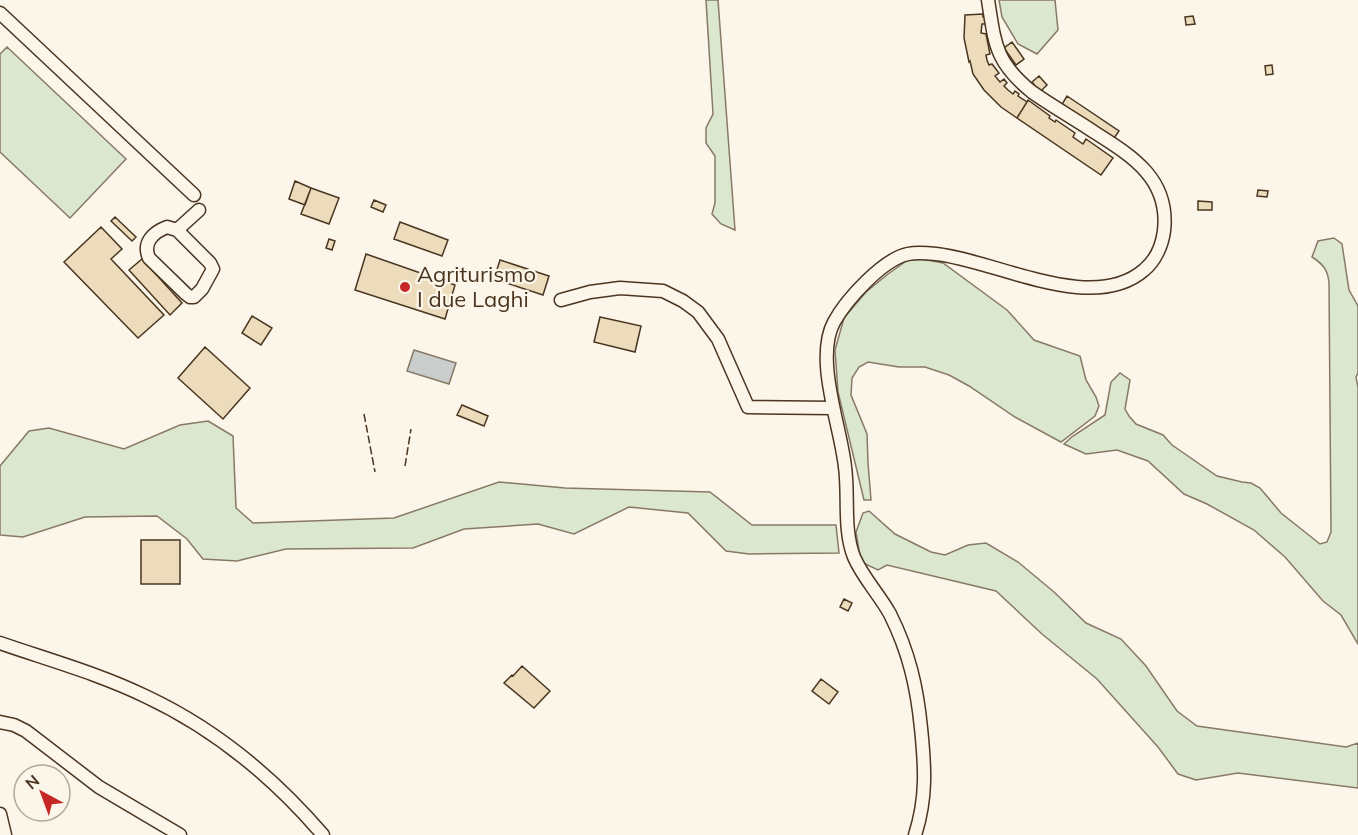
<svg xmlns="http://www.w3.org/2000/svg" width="1358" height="835" font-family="Mulish,sans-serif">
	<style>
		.green { fill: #dce7d0; stroke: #887966; stroke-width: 1.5 }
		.water { fill: #c9cecd; stroke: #887966; stroke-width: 1.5 }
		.building { fill: #ecdcbc; stroke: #4a3520; stroke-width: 1.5 }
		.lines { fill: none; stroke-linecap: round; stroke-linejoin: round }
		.minor-casing { stroke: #4a3520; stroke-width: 15 }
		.minor { stroke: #fbf6e9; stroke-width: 12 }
		.fence { stroke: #4a3520; stroke-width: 1.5; stroke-dasharray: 8 3; stroke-linecap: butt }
		.poi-dot { fill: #c62828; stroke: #fbf6e9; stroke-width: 2 }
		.labels { text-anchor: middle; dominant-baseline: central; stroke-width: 4.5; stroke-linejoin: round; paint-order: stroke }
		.poi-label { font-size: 22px; fill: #4a3520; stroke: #fbf6e9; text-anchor: start }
	</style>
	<rect width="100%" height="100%" fill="#fbf6e9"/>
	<path class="green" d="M706 0H718L735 230 721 224 712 214 715 203V156L706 143V128L713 114Z
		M999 0H1055L1058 30 1037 54 1018 44 1002 17Z
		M7 47 126 159 70 218 0 152V54Z
		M1334 238 1342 244 1349 290 1358 306V373L1356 377 1358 387V644L1341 615 1323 601 1285 557 1254 530 1207 504 1184 494 1148 461 1117 450 1086 454 1064 444 1073 436 1105 415 1111 382 1120 373 1130 380 1125 409 1129 416 1136 424 1163 435 1172 445 1217 476 1242 482 1251 483 1260 488 1281 513 1320 544 1327 542 1331 532 1329 283C1328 270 1323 264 1312 257L1318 241Z
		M912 257 943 263 1007 310 1034 340 1080 356 1086 380 1096 397 1099 406 1095 416 1061 442 1015 417 969 386 949 375 925 367H899L868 362 859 367 852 378 851 395 867 434 868 463 871 500H864L838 392 835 350 844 318 866 292 888 274Z
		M208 421 233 436 236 508 253 523 394 518 499 482 565 488 710 492 752 525H836L839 553 749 554 726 551 688 513 629 507 574 534 538 524 464 529 413 548 286 549 237 561 203 559 187 539 157 516 85 517 23 537 0 535V466L29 431 49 428 124 449 180 425Z
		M869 511 895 534 931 552 945 555 968 545 986 543 1018 562 1054 592 1086 623 1121 639 1146 666 1177 711 1197 726 1346 747 1358 743V788L1238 773 1196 780 1178 774 1158 747 1097 679 1042 634 996 591 887 565 878 570 861 562 856 532 863 513Z"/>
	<path class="water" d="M414 350 456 363 449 384 407 371Z"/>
	<path class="building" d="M983 14V17H987V24H982L981 33 986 34 990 54 986 55 987 60 989 65 992 64 999 73 995 76 1000 82 1004 79 1007 83 1004 86 1008 90 1013 94 1015 91 1019 94 1018 96 1027 102 1017 118 1001 107 984 90 973 74 970 61 969 62 964 38 965 15Z
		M1193 16 1195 24 1186 25 1185 17Z
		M1012 42 1024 59 1016 65 1004 48Z
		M1272 65 1273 74 1266 75 1265 66Z
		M1039 76 1047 85 1040 92 1032 82Z
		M1067 96 1119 131 1112 141 1061 106Z
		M1028 100 1050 116 1049 118 1055 122 1056 120 1075 133 1073 137 1083 144 1086 139 1113 158 1101 175 1017 118Z
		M295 181 311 188 305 205 289 199Z
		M311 188 339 198 329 224 301 214Z
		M1258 190 1268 191 1267 197 1257 196Z
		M374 200 386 205 383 212 371 207Z
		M1198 201 1212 202V210H1198Z
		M115 217 136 237 132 241 111 221Z
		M400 222 448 240 442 256 394 239Z
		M101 227 122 249 111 259 164 315 138 338 64 262Z
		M329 239 335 241 332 250 326 248Z
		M366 254 455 285 445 319 355 290Z
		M142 259 182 303 170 315 129 270Z
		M500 260 549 276 543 295 494 279Z
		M252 316 272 328 261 345 242 333Z
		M600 317 641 326 635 352 594 342Z
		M205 347 250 388 223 419 178 378Z
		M462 405 488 416 484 426 457 415Z
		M141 540H180V584H141Z
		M844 599 852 603 848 611 840 607Z
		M522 666 550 691 534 708 504 683 512 675 513 676Z
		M821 679 838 692 829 704 812 691Z"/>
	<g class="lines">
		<defs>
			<path id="minor" d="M0 13 194 195
				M167 227 177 230 210 263 213 269 202 289 194 297H190L186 294 149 258C142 242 154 232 167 227Z
				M177 230 199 210
				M561 300 590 292 620 288 663 291 683 301 698 312 718 339 748 407 833 408
				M0 643C49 660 100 674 147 697 215 729 274 778 323 835
				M0 722 14 725 26 731 99 787 180 835
				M0 814 5 835
				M915 835C927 798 925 767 921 728 917 687 909 652 890 614 879 594 863 578 854 557 843 530 849 495 845 467 841 427 814 359 834 322 846 300 883 259 908 254 917 252 927 253 936 254 995 260 1092 315 1144 270 1155 261 1162 246 1164 231 1170 179 1132 156 1094 132 1073 118 1052 106 1032 92 995 62 995 44 988 0"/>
		</defs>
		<use href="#minor" class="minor-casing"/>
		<use href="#minor" class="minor"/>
		<path class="fence" d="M364 414 375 472
			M405 466 411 429"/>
	</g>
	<circle class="poi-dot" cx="405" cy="287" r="6"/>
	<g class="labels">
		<g class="poi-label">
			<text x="417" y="274">Agriturismo<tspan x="417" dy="25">I due Laghi</tspan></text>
		</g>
	</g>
	<g transform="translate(42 793) rotate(319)"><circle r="28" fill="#fbf6e9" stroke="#b4a999" stroke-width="1.5"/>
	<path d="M0-4.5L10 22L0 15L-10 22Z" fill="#c62828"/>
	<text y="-9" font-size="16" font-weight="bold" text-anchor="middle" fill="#4a3520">N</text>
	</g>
</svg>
